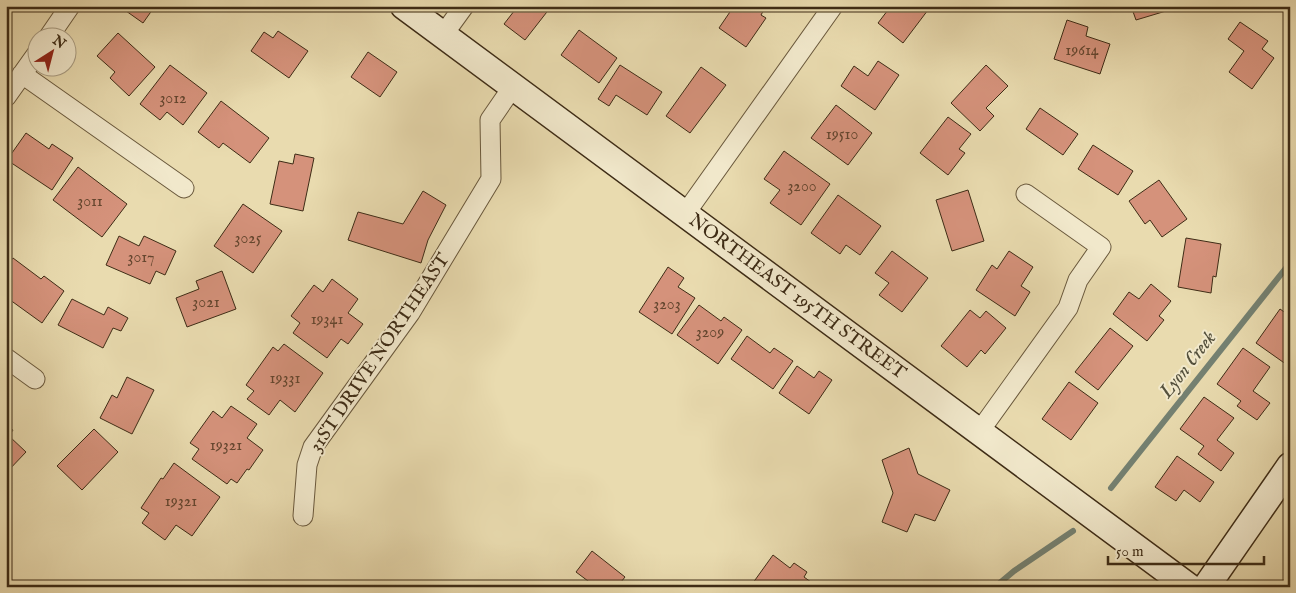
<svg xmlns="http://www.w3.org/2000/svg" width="1296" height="593" font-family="'IM FELL English',serif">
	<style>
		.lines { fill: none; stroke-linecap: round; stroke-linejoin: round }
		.stream { stroke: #748172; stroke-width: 6 }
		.building { fill: #d5927b; stroke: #3e2c16 }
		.street-casing { stroke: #69583c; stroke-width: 21 }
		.secondary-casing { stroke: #3e2c16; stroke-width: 29 }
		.street { stroke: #f1e8cb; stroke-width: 19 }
		.secondary { stroke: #f1e8cb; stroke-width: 26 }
		.labels { text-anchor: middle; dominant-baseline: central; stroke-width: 4; stroke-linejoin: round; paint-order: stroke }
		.number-label { font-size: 16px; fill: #64462f }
		.street-label { font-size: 19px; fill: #3e2c16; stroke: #f1e8cb }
		.water-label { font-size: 20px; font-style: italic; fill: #54503c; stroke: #f1e8cb }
	</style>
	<rect width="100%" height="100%" fill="#e9dbaf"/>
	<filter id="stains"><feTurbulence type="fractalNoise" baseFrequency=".004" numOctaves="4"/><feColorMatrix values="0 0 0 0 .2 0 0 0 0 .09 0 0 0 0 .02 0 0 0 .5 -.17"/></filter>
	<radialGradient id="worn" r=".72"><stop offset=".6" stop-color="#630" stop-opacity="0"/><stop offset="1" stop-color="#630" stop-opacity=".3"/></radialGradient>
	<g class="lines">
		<path class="stream" d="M1111 488 1290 263
			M995 587 1014 571 1073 531"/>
	</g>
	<path class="building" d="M119 6H155L143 23Z
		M518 6H548L550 8 525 40 504 24Z
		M734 6H766L761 15 766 18 746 47 719 28Z
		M891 6H931L903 43 878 23Z
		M1131 6H1165L1166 11 1136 20Z
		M1067 20 1088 27 1086 36 1110 44 1100 74 1054 59Z
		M1240 22 1268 41 1262 49 1274 58 1252 89 1229 72 1244 51 1228 39Z
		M579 30 617 58 599 83 561 55Z
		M278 31 308 51 289 78 251 51 264 32 273 38Z
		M118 33 155 67 129 96 110 78 115 72 97 56Z
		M368 52 397 72 380 97 351 77Z
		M878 61 899 75 875 110 841 86 854 66 868 76Z
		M170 65 207 93 183 125 167 112 160 120 140 104Z
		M620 65 662 92 647 115 616 95 609 106 598 99Z
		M986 65 1008 86 986 108 994 116 980 131 951 103Z
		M701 67 726 85 690 133 666 116Z
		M221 101 269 138 250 163 223 143 219 148 198 132Z
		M836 105 872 133 848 165 811 138Z
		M1040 108 1078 134 1063 155 1026 129Z
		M948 117 971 134 959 149 965 153 948 175 920 153Z
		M26 133 49 149 52 144 73 158 52 190 7 160Z
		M1093 145 1133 171 1118 195 1078 169Z
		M784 151 830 184 801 225 770 203 780 190 764 179Z
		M295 154 314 158 303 211 270 204 279 161 293 164Z
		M78 167 127 204 102 237 53 200Z
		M1159 180 1187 219 1162 237 1150 220 1145 224 1129 201Z
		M968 190 984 241 952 251 936 200Z
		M423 191 446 205 428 240 421 263 348 240 358 212 403 224Z
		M838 195 881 226 860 255 846 245 840 254 811 233Z
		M243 204 282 231 253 273 214 246Z
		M119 236 139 246 144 236 176 251 165 275 156 271 150 284 106 265Z
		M1186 238 1221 244 1216 277 1213 276 1211 293 1178 287Z
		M892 251 928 278 902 312 879 295 889 283 875 273Z
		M1009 251 1033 267 1021 286 1030 292 1015 316 976 290 992 265 997 269Z
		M13 258 41 279 44 276 64 291 42 323 6 297V267Z
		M668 267 684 278 678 287 695 298 672 334 639 312Z
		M222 271 236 309 187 327 176 298 199 289 196 281Z
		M332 279 358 299 348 313 363 324 348 344 341 339 327 358 293 333 300 323 291 316 314 285 323 292Z
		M1151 284 1171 301 1159 316 1164 320 1147 341 1113 314 1129 292 1139 299Z
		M72 299 104 315 108 307 128 318 121 331 113 328 103 348 58 325Z
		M699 305 721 321 724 317 742 330 718 364 677 335Z
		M1280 309 1290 316V367L1256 343Z
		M970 310 980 318 986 311 1006 328 985 354 981 350 967 367 941 346Z
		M1110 328 1133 346 1098 390 1075 372Z
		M747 336 770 353 774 348 793 361 773 389 731 359Z
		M284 344 323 373 295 412 280 400 269 415 247 399 254 391 246 385 273 347 278 351Z
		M1243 348 1270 367 1253 391 1270 403 1257 420 1237 406 1241 401 1217 384Z
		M797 366 814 378 819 371 832 380 809 414 779 393Z
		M127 377 154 390 132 434 100 418 112 395 117 398Z
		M1069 382 1098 403 1071 440 1042 419Z
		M1204 397 1234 418 1217 440 1234 453 1221 471 1198 454 1204 446 1180 429Z
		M231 406 257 424 247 438 263 450 249 470 247 469 237 483 231 479 227 484 192 459 199 449 190 443 213 411 222 418Z
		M6 424 13 430 9 436 26 452 6 473Z
		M94 429 118 452 82 490 57 466Z
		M909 448 918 474 950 490 935 521 915 514 907 532 882 522 893 493 882 460Z
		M1177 456 1214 482 1200 502 1184 490 1176 501 1155 487Z
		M174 463 220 497 192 536 176 525 165 540 142 523 149 513 141 508 161 478 163 479Z
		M592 551 625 577 617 587H590L592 584 576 572Z
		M773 555 790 568 794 563 807 572 804 577 815 585 814 587H750Z
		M1290 570V587H1279Z"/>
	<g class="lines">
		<defs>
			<path id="street" d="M443 35 464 6
				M48 38 70 6
				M22 74 184 188
				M6 97 38 52
				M685 214 833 6
				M6 358 35 379
				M979 432 1068 308 1078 280 1101 247 1026 194
				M303 516 307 465 313 447 410 313 491 179 490 120 512 88"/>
			<g id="secondary">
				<path id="s1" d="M404 6 1189 587"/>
				<path d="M1206 587 1290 466"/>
			</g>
		</defs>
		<use href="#street" class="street-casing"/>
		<use href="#secondary" class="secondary-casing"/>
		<use href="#street" class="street"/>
		<use href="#secondary" class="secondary"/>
	</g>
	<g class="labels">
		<g class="number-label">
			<text x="1082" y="51">19614</text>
			<text x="173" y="99">3012</text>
			<text x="842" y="135">19510</text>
			<text x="802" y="187">3200</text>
			<text x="90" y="202">3011</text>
			<text x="248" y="239">3025</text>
			<text x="141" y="258">3017</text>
			<text x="206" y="303">3021</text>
			<text x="667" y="305">3203</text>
			<text x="327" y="320">19341</text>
			<text x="710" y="333">3209</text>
			<text x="285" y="379">19331</text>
			<text x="226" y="446">19321</text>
			<text x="181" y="502">19321</text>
		</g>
		<g class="street-label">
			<text stroke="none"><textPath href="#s1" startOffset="489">NORTHEAST 195TH STREET</textPath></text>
			<text transform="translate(380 353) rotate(-56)">31ST DRIVE NORTHEAST</text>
		</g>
		<g class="water-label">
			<text transform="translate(1188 365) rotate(-52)">Lyon Creek</text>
		</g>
	</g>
	<rect width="1296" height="593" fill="none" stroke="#e9dbaf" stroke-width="25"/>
	<rect x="8" y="8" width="1281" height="578" fill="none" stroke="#3e2c16" stroke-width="2.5"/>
	<rect x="12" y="12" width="1271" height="568" fill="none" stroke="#3e2c16"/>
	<g transform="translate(52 52) rotate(36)"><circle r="24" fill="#f1e8cb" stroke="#a99d83"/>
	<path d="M0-4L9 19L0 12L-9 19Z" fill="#8f2418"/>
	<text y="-8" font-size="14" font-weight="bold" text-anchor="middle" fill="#3e2c16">N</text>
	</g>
	<path d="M1108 556v8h156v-8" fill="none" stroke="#3e2c16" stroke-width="2.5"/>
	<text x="1116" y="556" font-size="15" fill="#3e2c16" stroke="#f1e8cb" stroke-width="4" paint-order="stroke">50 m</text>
	<rect width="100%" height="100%" filter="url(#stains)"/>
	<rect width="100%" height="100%" fill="url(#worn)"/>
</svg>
